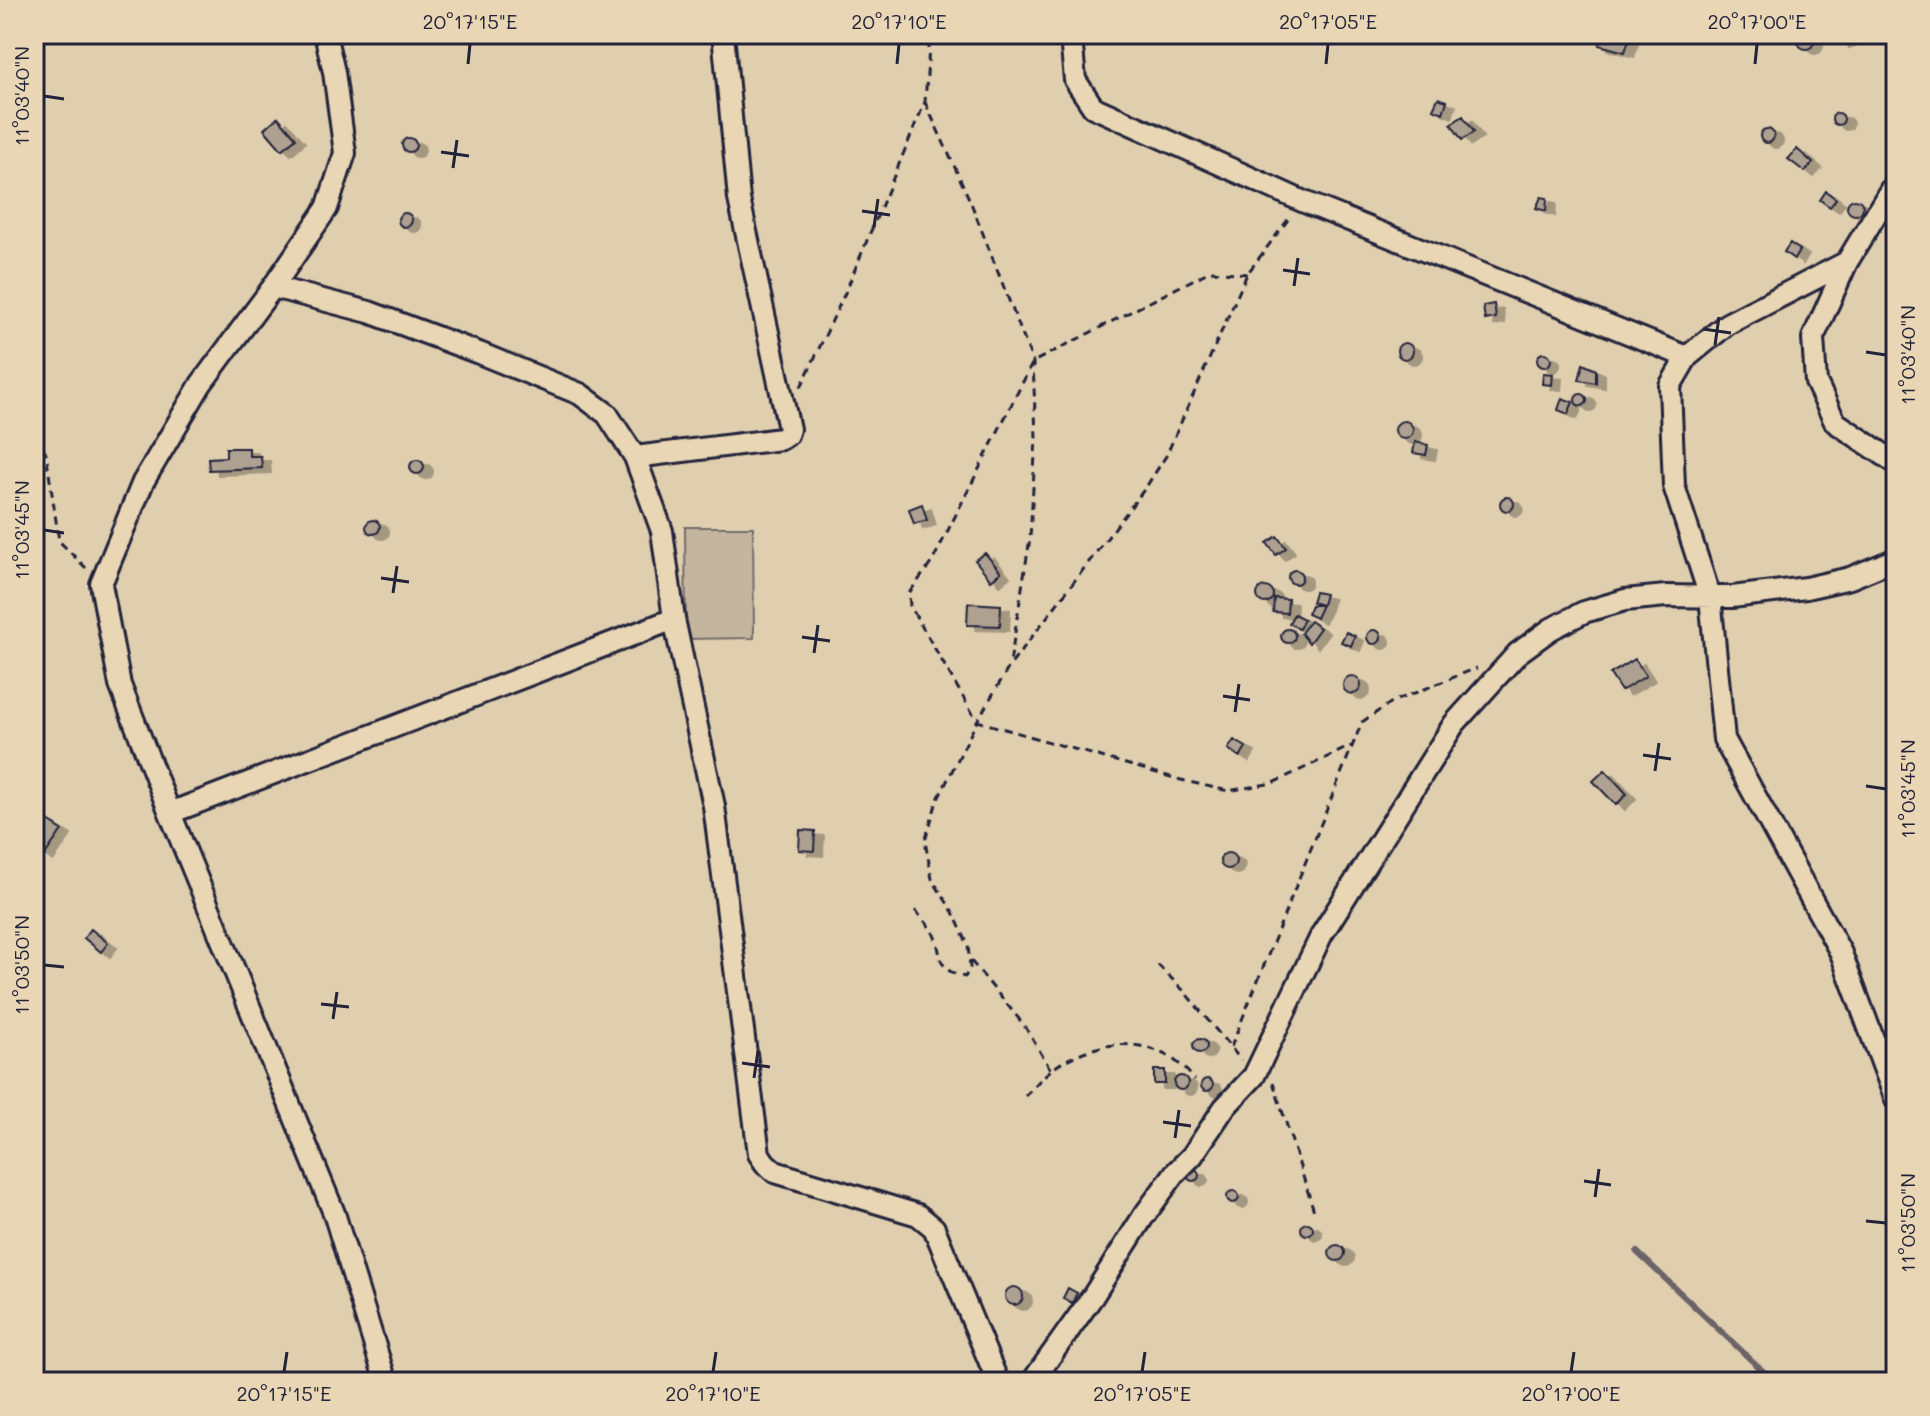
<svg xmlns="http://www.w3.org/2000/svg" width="1930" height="1416" font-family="Mali,sans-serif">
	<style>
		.green { fill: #c4b59e; stroke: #736c6c; stroke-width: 2 }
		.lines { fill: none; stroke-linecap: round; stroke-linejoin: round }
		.stream { stroke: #6b6367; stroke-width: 6 }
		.building { fill: #aea191; stroke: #22223b; stroke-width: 2; filter: url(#shadow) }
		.minor-casing { stroke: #22223b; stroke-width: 26 }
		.path { stroke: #22223b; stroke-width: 3; stroke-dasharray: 8 6; stroke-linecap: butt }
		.minor { stroke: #e8d6b4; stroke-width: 20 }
		.ticks { fill: none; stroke: #22223b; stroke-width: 3 }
		.neatline { fill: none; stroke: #22223b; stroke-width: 3 }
		.ticks-label { font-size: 20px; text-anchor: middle; fill: #22223b }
	</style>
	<defs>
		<filter id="shadow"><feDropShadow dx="9" dy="5" stdDeviation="0" flood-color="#0004"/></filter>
	</defs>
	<rect width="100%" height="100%" fill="#e0cfaf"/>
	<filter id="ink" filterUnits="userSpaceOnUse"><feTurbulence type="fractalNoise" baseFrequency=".0125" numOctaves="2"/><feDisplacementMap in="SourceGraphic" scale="16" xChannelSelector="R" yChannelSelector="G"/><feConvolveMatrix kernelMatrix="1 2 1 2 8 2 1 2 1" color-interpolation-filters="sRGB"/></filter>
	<g filter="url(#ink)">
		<path class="green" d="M685 527H753L754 638 686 639Z"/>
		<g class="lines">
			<path class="stream" d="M1637 1252 1765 1373 1769 1382"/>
		</g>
		<path class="building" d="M1798 41a8 8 0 1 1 16 0a8 8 0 1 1-16 0Z
			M1602 34 1629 39 1625 52 1599 45Z
			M1835 34H1850V37L1847 41 1840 43Z
			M1438 98 1447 101 1443 113 1433 109Z
			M1832 119a6 6 0 1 1 12 0a6 6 0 1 1-12 0Z
			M1463 116 1474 132 1462 140 1451 124Z
			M278 117 296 138 282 150 264 129Z
			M1760 136a7 7 0 1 1 14 0a7 7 0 1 1-14 0Z
			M402 145a7 7 0 1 1 14 0a7 7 0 1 1-14 0Z
			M1797 149 1813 163 1805 172 1788 159Z
			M1826 191 1836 199 1830 207 1820 200Z
			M1541 197 1547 198 1546 211 1536 208Z
			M1847 207a8 8 0 1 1 16 0a8 8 0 1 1-16 0Z
			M398 220a7 7 0 1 1 14 0a7 7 0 1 1-14 0Z
			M1790 243 1800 250 1794 259 1784 252Z
			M1494 304 1496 318 1485 320 1483 306Z
			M1397 351a8 8 0 1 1 16 0a8 8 0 1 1-16 0Z
			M1537 360a7 7 0 1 1 14 0a7 7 0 1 1-14 0Z
			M1583 364 1596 370V383L1579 380Z
			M1543 373 1553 374 1552 385 1542 384Z
			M1575 400a6 6 0 1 1 12 0a6 6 0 1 1-12 0Z
			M1562 398 1573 402 1568 414 1558 410Z
			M1395 430a9 9 0 1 1 18 0a9 9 0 1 1-18 0Z
			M1415 442 1428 445 1426 455 1413 453Z
			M226 448H249V456H261L262 468 209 470 208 458 226 457Z
			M410 467a7 7 0 1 1 14 0a7 7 0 1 1-14 0Z
			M1500 504a7 7 0 1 1 14 0a7 7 0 1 1-14 0Z
			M922 504 927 520 914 524 909 509Z
			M366 527a7 7 0 1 1 14 0a7 7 0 1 1-14 0Z
			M1277 536 1286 548 1276 555 1267 543Z
			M985 553 1001 572 991 580 975 560Z
			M1288 577a7 7 0 1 1 14 0a7 7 0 1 1-14 0Z
			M1257 595a8 8 0 1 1 16 0a8 8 0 1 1-16 0Z
			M1315 592 1325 594 1322 605 1312 602Z
			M1274 598 1288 599 1287 613 1273 612Z
			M968 603 1001 605 1000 626 967 625Z
			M1311 605H1322L1316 618 1307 614Z
			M1294 614 1304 619 1299 629 1289 623Z
			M1310 621 1320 628 1309 643 1301 633Z
			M1281 636a7 7 0 1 1 14 0a7 7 0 1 1-14 0Z
			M1367 637a7 7 0 1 1 14 0a7 7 0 1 1-14 0Z
			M1346 632 1355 636 1351 646 1341 642Z
			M1635 659 1646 676 1621 691 1610 674Z
			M1343 685a9 9 0 1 1 18 0a9 9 0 1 1-18 0Z
			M1234 740 1246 747 1240 757 1228 749Z
			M1605 770 1627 794 1616 805 1593 781Z
			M45 819 62 830 44 856 34 849V835Z
			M800 830 815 831 814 851 799 850Z
			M1220 861a8 8 0 1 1 16 0a8 8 0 1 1-16 0Z
			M91 929 108 943 101 952 84 938Z
			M1193 1046a7 7 0 1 1 14 0a7 7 0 1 1-14 0Z
			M1154 1070H1165V1084H1154Z
			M1174 1083a7 7 0 1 1 14 0a7 7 0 1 1-14 0Z
			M1201 1085a6 6 0 1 1 12 0a6 6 0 1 1-12 0Z
			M1187 1175a6 6 0 1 1 12 0a6 6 0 1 1-12 0Z
			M1227 1197a6 6 0 1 1 12 0a6 6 0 1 1-12 0Z
			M1301 1229a6 6 0 1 1 12 0a6 6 0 1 1-12 0Z
			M1329 1253a8 8 0 1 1 16 0a8 8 0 1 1-16 0Z
			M1005 1296a9 9 0 1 1 18 0a9 9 0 1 1-18 0Z
			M1068 1288 1077 1293 1072 1303 1063 1298Z"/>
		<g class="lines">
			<defs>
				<path id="minor" d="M325 34 334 72 345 153 327 208 273 287 201 384 143 482 101 584 120 685 170 813 334 1213 386 1382
					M1074 34 1072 48 1075 80 1093 107 1302 201 1687 357
					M1896 181 1847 262 1813 338 1816 382 1835 422 1896 463
					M1847 262 1727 324 1687 357 1670 386 1674 486 1710 597 1724 739 1841 953 1896 1100
					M273 287 369 312 479 353 580 394 607 414 635 457 662 531 674 619 714 806 759 1154 765 1163 775 1172 918 1215 934 1228 998 1382
					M635 457 781 439 787 435 789 429 739 199 723 34
					M170 813 674 619
					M1032 1382 1093 1296 1143 1217 1175 1173 1192 1156 1224 1108 1254 1076 1322 934 1454 724 1518 653 1551 629 1584 612 1625 600 1666 596 1732 597 1806 588 1850 578 1896 559"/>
			</defs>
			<use href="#minor" class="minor-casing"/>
			<path class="path" d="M925 102 971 203 1033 362 1036 438 1030 538 1010 663
				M1247 274 1210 271 1033 362 932 562 909 593 910 606 977 721 1181 780 1228 791 1273 783 1353 745
				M801 387 845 293 925 102 930 34
				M34 436 46 453 59 541 86 568
				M915 910C921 917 928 924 932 931 945 953 932 969 965 977L970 968 968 945 953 912 932 879 925 841 937 801 977 721 1009 667 1146 487 1166 456 1247 274 1290 217
				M971 961 1024 1025 1051 1070
				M1158 965 1183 990 1241 1060
				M1231 1047 1362 722 1392 702 1477 668
				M1273 1082 1314 1211
				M1025 1096C1033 1088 1042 1077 1051 1070 1097 1036 1158 1033 1195 1080"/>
			<use href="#minor" class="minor"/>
		</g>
	</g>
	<path class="ticks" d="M468 64 470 44M897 64 899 44M1326 64 1328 44M1755 64 1757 44M44 96 64 99M441 152 469 156M453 168 457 140M862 211 890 215M874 227 878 199M1283 270 1310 274M1294 286 1298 258M1703 329 1731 333M1715 345 1719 317M1866 352 1886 355M44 530 64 533M381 578 409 582M393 593 397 566M802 637 830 641M814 653 818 625M1223 696 1250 700M1235 712 1239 684M1643 755 1671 759M1655 771 1659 743M1866 786 1886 789M44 965 64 967M321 1004 349 1007M333 1019 337 992M742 1063 770 1067M754 1078 758 1051M1163 1122 1191 1126M1175 1138 1179 1110M1584 1181 1611 1185M1595 1197 1599 1169M1866 1221 1886 1223M284 1372 287 1352M713 1372 716 1352M1142 1372 1145 1352M1571 1372 1574 1352"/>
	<rect width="1930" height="1416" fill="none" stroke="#e8d6b4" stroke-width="88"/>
	<rect x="44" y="44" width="1842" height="1328" class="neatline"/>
	<g class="ticks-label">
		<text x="470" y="29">20°17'15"E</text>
		<text x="899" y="29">20°17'10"E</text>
		<text x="1328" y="29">20°17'05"E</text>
		<text x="1757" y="29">20°17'00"E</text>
		<text transform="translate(22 96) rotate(-90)" y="7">11°03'40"N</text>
		<text transform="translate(1908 355) rotate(-90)" y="7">11°03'40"N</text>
		<text transform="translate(22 530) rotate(-90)" y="7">11°03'45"N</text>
		<text transform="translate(1908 789) rotate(-90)" y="7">11°03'45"N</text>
		<text transform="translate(22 965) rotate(-90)" y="7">11°03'50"N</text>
		<text transform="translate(1908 1223) rotate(-90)" y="7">11°03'50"N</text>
		<text x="284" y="1401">20°17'15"E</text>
		<text x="713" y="1401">20°17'10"E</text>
		<text x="1142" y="1401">20°17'05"E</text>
		<text x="1571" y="1401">20°17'00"E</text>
	</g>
</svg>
